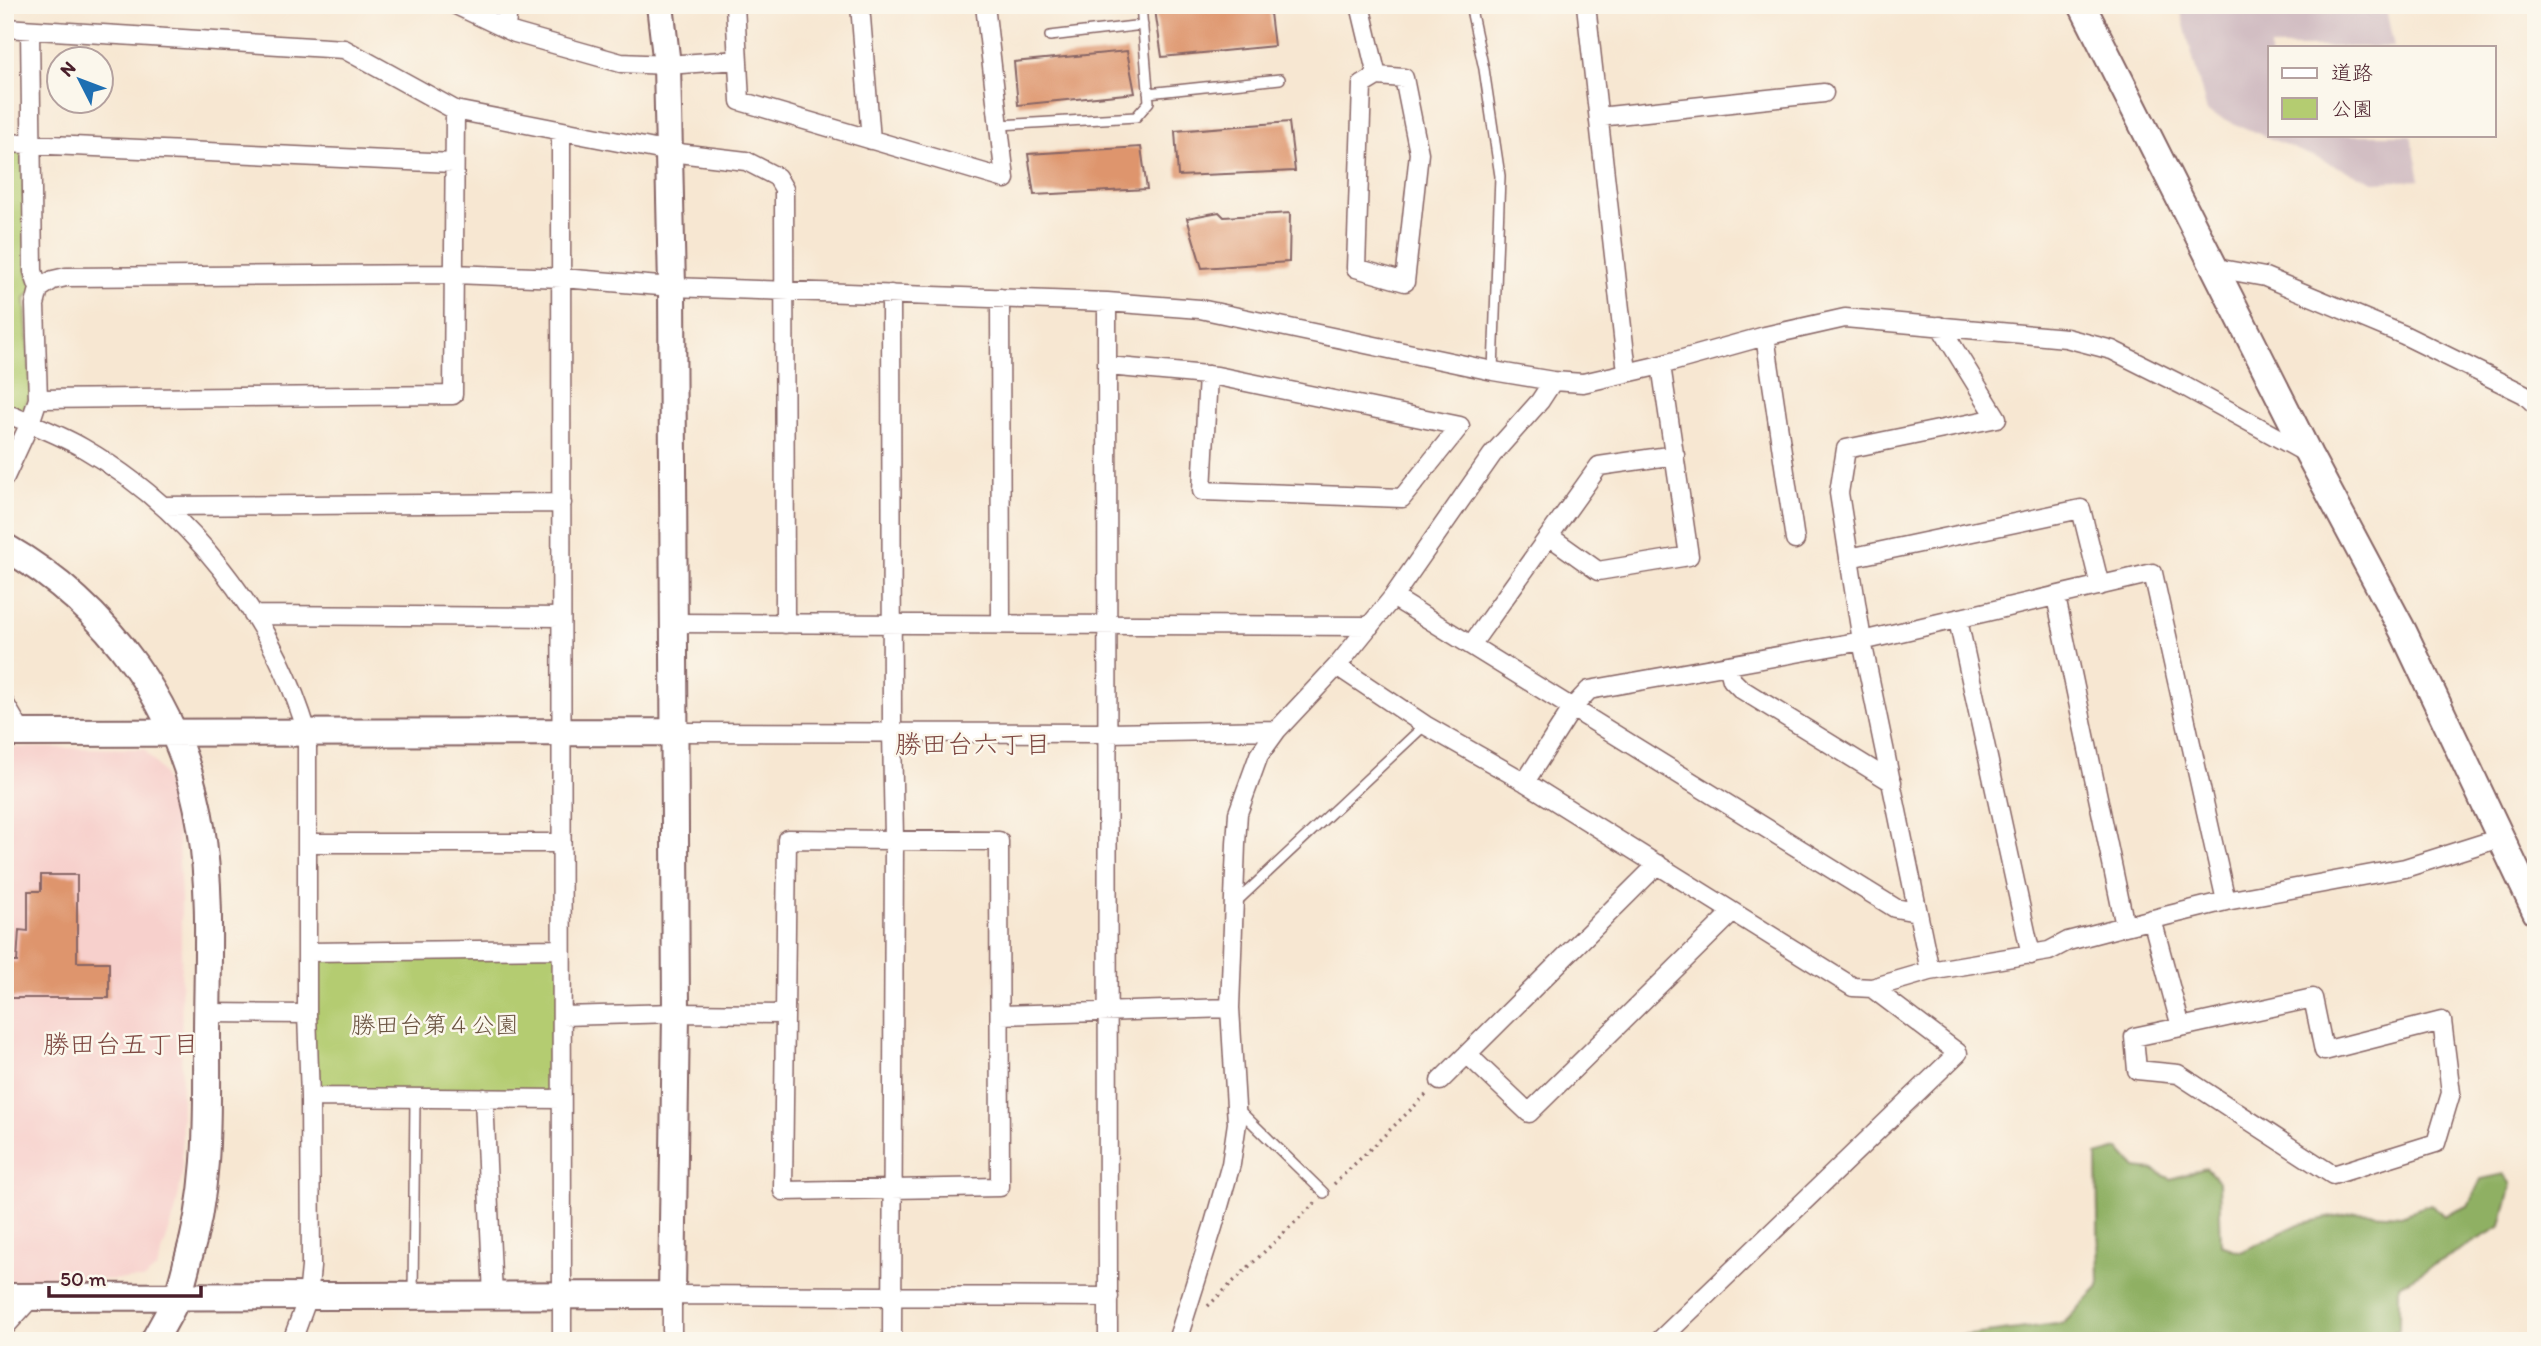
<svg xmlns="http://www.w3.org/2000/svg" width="2541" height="1346" font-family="Itim,'Klee One',sans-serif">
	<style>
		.built { fill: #f7d0cc }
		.industrial { fill: #d2bec3 }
		.green { fill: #b4cc71; stroke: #7f764e; stroke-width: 2 }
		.forest { fill: #8fb063; stroke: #6c6847; stroke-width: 2 }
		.building { fill: #de956d }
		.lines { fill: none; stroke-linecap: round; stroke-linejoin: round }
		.lane-casing { stroke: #876565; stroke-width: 12 }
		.street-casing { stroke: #876565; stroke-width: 21 }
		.secondary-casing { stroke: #876565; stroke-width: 30 }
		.path { stroke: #876565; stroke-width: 3.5; stroke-dasharray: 2 5; stroke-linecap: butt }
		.lane { stroke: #fff; stroke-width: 9 }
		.street { stroke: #fff; stroke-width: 18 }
		.secondary { stroke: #fff; stroke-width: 26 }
		.labels { text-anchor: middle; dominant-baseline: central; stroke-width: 5; stroke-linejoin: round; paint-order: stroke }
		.park-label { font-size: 24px; fill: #6a5340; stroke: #fbf7ec }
		.neighbourhood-label { font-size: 26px; fill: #7e4842; stroke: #fbf7ec }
	</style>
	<rect width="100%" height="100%" fill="#fbf7ec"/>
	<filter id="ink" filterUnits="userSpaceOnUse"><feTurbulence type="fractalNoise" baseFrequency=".0143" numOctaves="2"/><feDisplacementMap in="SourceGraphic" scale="14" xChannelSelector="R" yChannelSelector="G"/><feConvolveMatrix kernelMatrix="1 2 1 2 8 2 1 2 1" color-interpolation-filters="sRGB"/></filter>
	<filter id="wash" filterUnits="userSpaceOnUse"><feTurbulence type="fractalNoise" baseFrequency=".00686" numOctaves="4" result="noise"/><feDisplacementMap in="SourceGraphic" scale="28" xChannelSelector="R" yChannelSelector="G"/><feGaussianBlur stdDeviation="1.57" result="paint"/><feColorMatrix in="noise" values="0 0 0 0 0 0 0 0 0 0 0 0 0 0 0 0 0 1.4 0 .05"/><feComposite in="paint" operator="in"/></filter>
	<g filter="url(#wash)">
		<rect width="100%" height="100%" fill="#f7e7d2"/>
		<path class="built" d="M5 747 144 749 163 773 177 825 181 897 182 1175 175 1213 157 1268 144 1279 5 1281Z"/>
		<path class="industrial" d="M2179 5H2385L2394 47H2270V135H2411L2420 180 2374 182 2207 112Z"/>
		<path class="green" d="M5 151H22L27 273 34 289 25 298 31 393 23 411 5 404Z
			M561 949V1099L310 1097 309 952Z"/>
		<path class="forest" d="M2119 1149 2136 1168 2153 1170 2171 1179 2206 1168 2219 1182 2221 1245 2241 1252 2299 1224 2356 1212 2401 1215 2431 1204 2444 1216 2468 1206 2481 1179 2504 1174 2512 1184 2501 1226 2399 1285V1330L2366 1341H2185L2153 1336 2138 1341H1924L2064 1323 2099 1287 2097 1155Z"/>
		<g id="blocks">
			<path class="building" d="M1228 5H1269L1274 46 1162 57 1155 10Z
				M1127 51 1135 93 1018 105 1014 62Z
				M1289 122 1295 171 1178 176 1175 131Z
				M1141 147 1147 189 1034 195 1028 154Z
				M1219 212 1224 217 1290 213 1289 262 1202 268 1187 218Z
				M41 875H77V962H109V998H5V962H17L19 930 28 931V891H41Z"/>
		</g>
	</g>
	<g filter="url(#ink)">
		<use href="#blocks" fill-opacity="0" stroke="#876565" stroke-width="2"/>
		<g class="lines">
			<defs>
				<path id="lane" d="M1470 5 1484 69 1500 176 1493 371
					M1050 36 1143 25
					M1148 93 1280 79
					M999 125 1136 117 1149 102 1141 5
					M1235 903 1425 725
					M1237 1108 1324 1193
					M413 1295 415 1098"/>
				<path id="street" d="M456 5 515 33 621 63 667 65 738 60
					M735 5 740 101 1005 179 985 5
					M860 5 871 140
					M1360 5 1377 76 1362 85 1356 268 1405 282 1419 153 1404 78 1377 76
					M1586 5 1627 372
					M5 28 344 49 455 110 670 152 746 161 777 177 784 189 785 624
					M506 29 508 5
					M1599 117 1824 93
					M561 132 562 1341
					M5 143 453 163
					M2216 268 2265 277 2404 335 2524 394 2536 405
					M39 289 53 280 66 277 453 274 562 278 672 287 1107 302 1200 309 1493 371 1553 381 1583 383 1661 365 1765 336 1845 318 2066 338 2112 350 2184 386 2308 454
					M891 294 892 731 894 839 892 1341
					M1000 298 1001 624
					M1107 302 1108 1341
					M1765 336 1795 540
					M1108 366 1217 376 1460 426 1402 498 1202 491 1208 375
					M38 399 453 395 455 110
					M5 413C32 424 59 434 83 448 189 509 272 615 307 732V1014L310 1097 311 1267 308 1297 292 1341
					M5 477 30 423 38 399 35 305 39 289 33 271 30 30
					M163 506 562 503
					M1549 536 1598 571 1689 556 1661 365
					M1849 558 2081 509 2100 586
					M1393 597 1895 908 1917 912
					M2056 597 2125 926
					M253 615 561 617
					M1958 620 2031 955
					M673 623 1370 626
					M1471 645 1599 466 1675 455
					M1728 665 1732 680 1741 689 1892 782
					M1337 666 1425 725 1525 782 1853 987 1872 988 1930 971 2049 951 2068 941 2125 926 2226 901 2405 868 2500 838
					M5 704 22 733
					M674 732 1108 733 1277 730
					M1525 782 1573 707 1589 690 1862 641 2153 573 2226 901
					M787 839 999 841 1000 1187 783 1191Z
					M308 843H561
					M2152 919 2181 1027 2313 998 2324 1051 2442 1021 2451 1093 2436 1143 2333 1175 2178 1074 2137 1070 2134 1037 2181 1027
					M309 952 561 949
					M1930 971 1862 641 1839 493 1846 449 1997 418 1940 326
					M207 1013 307 1014
					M1001 1015 1230 1008
					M562 1016 676 1013 784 1014
					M1467 1054 1529 1113 1733 912
					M1440 1081 1658 864
					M310 1097 561 1099
					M484 1098 493 1296
					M5 1327 33 1296
					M672 1341V1295L1109 1297
					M1177 1341 1213 1227 1231 1164 1237 1123 1230 1008 1236 844 1238 813 1259 755 1277 730 1337 666 1393 597 1492 455 1540 401 1553 381
					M1659 1341 1958 1053 1872 988"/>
				<path id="secondary" d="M2082 5 2309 455 2403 631 2536 912
					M5 547C108 606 183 709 201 827 212 895 207 969 207 1038 207 1116 210 1188 187 1263 184 1275 181 1288 176 1299 170 1313 161 1327 154 1341
					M5 733 674 732
					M5 1297 672 1295 676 1013 672 287 667 65 660 5"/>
			</defs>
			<use href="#lane" class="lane-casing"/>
			<use href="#street" class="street-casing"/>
			<use href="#secondary" class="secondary-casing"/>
			<path class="path" d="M1334 1184 1429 1092
				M1208 1306 1316 1202"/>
			<use href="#lane" class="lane"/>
			<use href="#street" class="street"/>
			<use href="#secondary" class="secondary"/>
		</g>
	</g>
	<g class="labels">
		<g class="park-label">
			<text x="435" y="1024">勝田台第４公園</text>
		</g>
		<g class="neighbourhood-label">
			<text x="973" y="744">勝田台六丁目</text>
			<text x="121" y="1044">勝田台五丁目</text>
		</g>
	</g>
	<rect width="2541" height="1346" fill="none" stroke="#fbf7ec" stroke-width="28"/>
	<rect x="2268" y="46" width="228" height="91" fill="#fbf7ec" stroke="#b4a19f" stroke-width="2"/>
	<rect x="2282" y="68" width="35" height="10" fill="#ffffff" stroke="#b4a19f" stroke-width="2"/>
	<text x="2331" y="80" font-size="21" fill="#4a1f2b">道路</text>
	<rect x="2282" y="98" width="35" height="21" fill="#b4cc71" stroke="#b4a19f" stroke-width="2"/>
	<text x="2331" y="116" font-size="21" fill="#4a1f2b">公園</text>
	<g transform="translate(80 80) rotate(312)"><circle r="33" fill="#fbf7ec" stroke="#b4a19f" stroke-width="2"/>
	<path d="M0-5L12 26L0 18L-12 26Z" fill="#1f6fb2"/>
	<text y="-10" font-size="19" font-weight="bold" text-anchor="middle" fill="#4a1f2b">N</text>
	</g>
	<path d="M49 1286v10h152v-10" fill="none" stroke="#4a1f2b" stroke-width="3.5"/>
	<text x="60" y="1286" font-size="21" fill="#4a1f2b" stroke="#fbf7ec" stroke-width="5" paint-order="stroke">50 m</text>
</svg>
